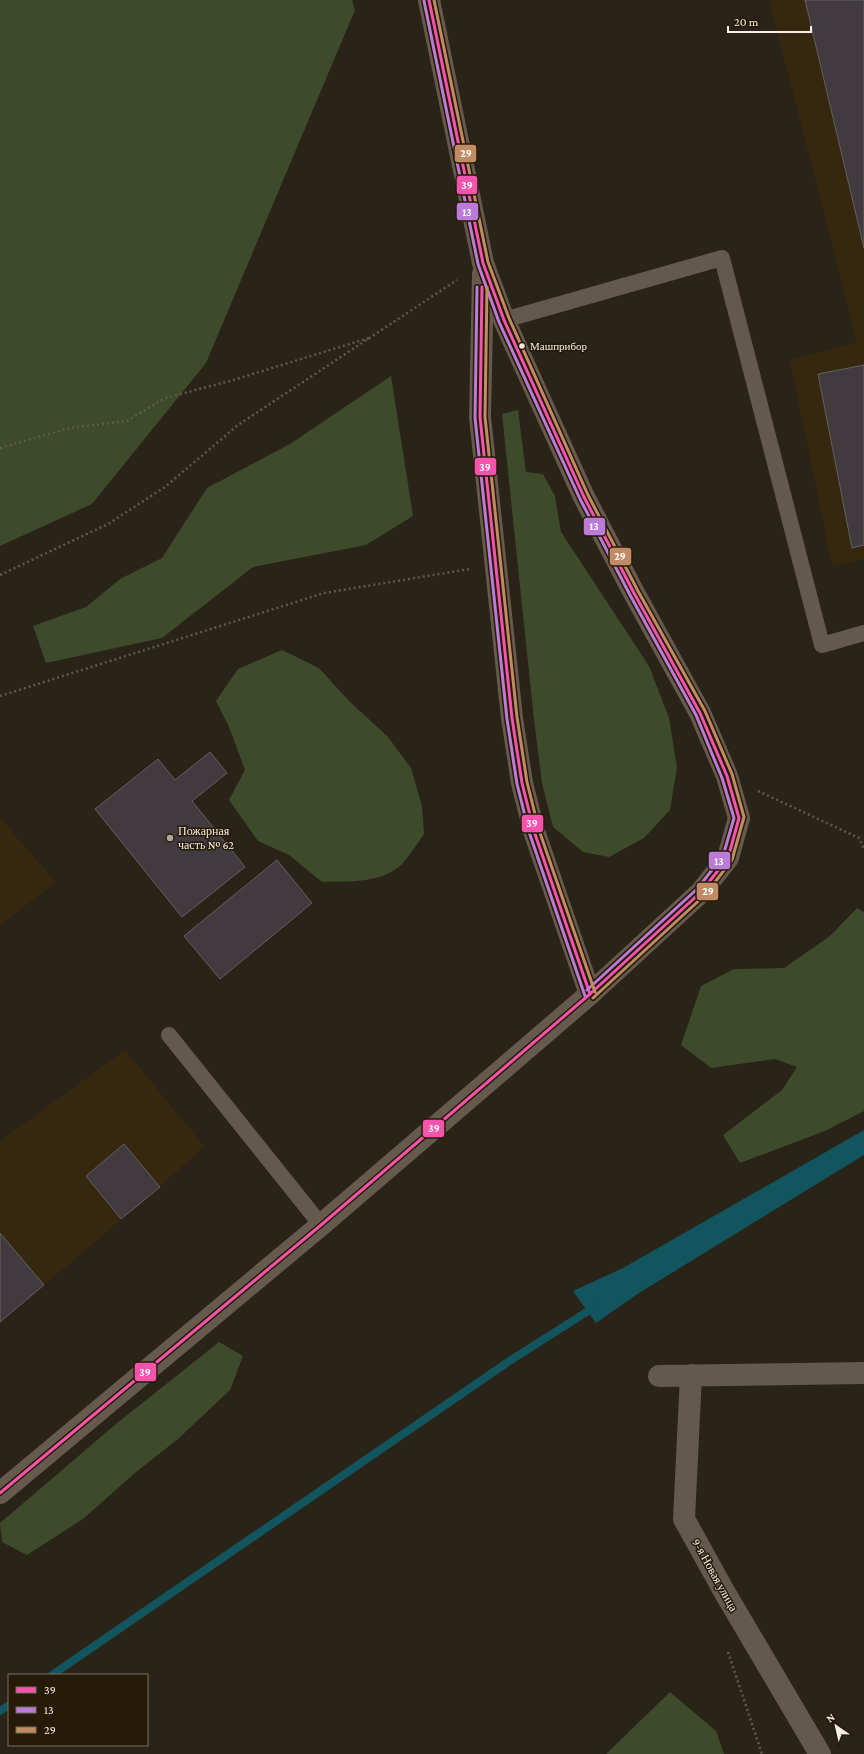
<svg xmlns="http://www.w3.org/2000/svg" width="864" height="1754" font-family="'Crimson Pro',serif">
	<style>
		.built { fill: #36280f }
		.green { fill: #3e4b2a }
		.water { fill: #12555e }
		.lines { fill: none; stroke-linecap: round; stroke-linejoin: round }
		.stream { stroke: #12555e; stroke-width: 8 }
		.building { fill: #413b40; stroke: #646060 }
		.path { stroke: #60594f; stroke-width: 2.5; stroke-dasharray: 2 3; stroke-linecap: butt }
		.lane { stroke: #63594c; stroke-width: 16 }
		.street { stroke: #63594c; stroke-width: 22 }
		.secondary { stroke: #655a4b; stroke-width: 22 }
		.bus-1-casing { stroke: #261b08; stroke-width: 6 }
		.bus-2-casing { stroke: #261b08; stroke-width: 6 }
		.bus-3-casing { stroke: #261b08; stroke-width: 6 }
		.bus-1 { stroke: #f653ac; stroke-width: 3 }
		.bus-2 { stroke: #bd7bd9; stroke-width: 3 }
		.bus-3 { stroke: #c18c65; stroke-width: 3 }
		.bus-dot { fill: #f6efe3; stroke: #261b08; stroke-width: 1.5 }
		.poi-dot { fill: #aea89c; stroke: #261b08; stroke-width: 1.5 }
		.labels { text-anchor: middle; dominant-baseline: central; stroke-width: 3; stroke-linejoin: round; paint-order: stroke }
		.bus-label { font-size: 11px; fill: #f6efe3; stroke: #261b08; text-anchor: start }
		.poi-label { font-size: 12px; fill: #f6efe3; stroke: #261b08; text-anchor: start }
		.street-label { font-size: 12px; fill: #f6efe3; stroke: #261b08 }
		.line-badge { stroke: #261b08; stroke-width: 1.5 }
		.badge-label { font-size: 11px; text-anchor: middle; font-weight: bold; fill: #fff }
	</style>
	<rect width="100%" height="100%" fill="#292318"/>
	<path class="built" d="M769 0H864V559L832 566 790 360 857 342Z
		M0 818 56 882 0 926Z
		M125 1050 204 1146 160 1187 0 1322V1141Z"/>
	<path class="green" d="M0 0H352L355 10 206 363 92 504 0 546Z
		M391 376 413 516 366 545 253 567 162 638 46 663 33 626 86 607 120 579 162 558 207 488 290 444Z
		M518 410 526 472 543 474 555 496 561 532 649 666 669 718 677 767 670 810 644 838 609 857 583 852 553 827 542 783 534 720 502 414Z
		M282 650 319 668 350 702 388 737 411 768 422 806 424 834C417 844 410 855 402 864 382 884 348 881 322 882L289 855 258 841 229 800 245 770 229 727 216 701 238 669Z
		M857 908 864 912V1111L825 1131 740 1163 723 1135 782 1090 797 1067 775 1059 711 1068 681 1045 701 986 734 969 784 968 830 936Z
		M219 1342 243 1356 230 1390 178 1439 136 1472 83 1519 27 1555 2 1542 0 1523 116 1424Z
		M670 1692 716 1731 724 1754H606Z"/>
	<path class="water" d="M864 1130V1155L639 1293 596 1323 573 1291 623 1268Z"/>
	<g class="lines">
		<path class="stream" d="M52 1675 508 1362 596 1306
			M0 1711 9 1705"/>
	</g>
	<path class="building" d="M805 0H864V248Z
		M864 365V545L852 548 818 374Z
		M210 752 227 773 192 801 245 867 182 917 95 809 158 759 175 780Z
		M277 860 312 903 220 979 184 936Z
		M124 1144 160 1187 121 1219 86 1176Z
		M0 1233 44 1285 0 1322Z"/>
	<g class="lines">
		<path class="path" d="M0 448 70 428 127 421 165 398 230 381 369 338
			M0 575 108 524 165 487 238 425 457 280
			M0 696 324 593 470 569
			M758 791 859 838 864 849
			M728 1652 762 1754"/>
		<path class="lane" d="M504 320 722 258 822 645 864 633
			M169 1035 321 1225"/>
		<path class="street" d="M691 1375 684 1519 725 1593 820 1754
			M659 1376 864 1373"/>
		<path class="secondary" d="M483 274 480 417 512 718 522 783 534 831 590 994
			M0 1493 321 1225 590 994 701 892 728 858 739 818 727 776 700 713 634 593 584 497 504 320 483 263 429 0"/>
		<defs>
			<path id="bus-1" d="M482 287 480 417 512 718 522 783 534 831 590 994
				M0 1493 321 1225 590 994 701 892 728 858 739 818 727 776 700 713 634 593 584 497 504 320 483 263 429 0"/>
			<path id="bus-2" d="M424 1 478 264 499 322 580 499 630 595 696 715 722 778 734 818 723 856 697 889 587 990
				M477 287 475 418 507 719 517 784 529 832 585 996"/>
			<path id="bus-3" d="M434 0 488 262 509 318 588 495 638 591 705 711 732 774 744 817 732 860 705 895 593 998
				M487 287 485 417 517 717 527 782 539 830 595 992"/>
		</defs>
		<use href="#bus-1" class="bus-1-casing"/>
		<use href="#bus-2" class="bus-2-casing"/>
		<use href="#bus-3" class="bus-3-casing"/>
		<use href="#bus-1" class="bus-1"/>
		<use href="#bus-2" class="bus-2"/>
		<use href="#bus-3" class="bus-3"/>
	</g>
	<circle class="bus-dot" cx="522" cy="346" r="3.5"/>
	<circle class="poi-dot" cx="170" cy="838" r="4"/>
	<g class="labels">
		<g class="bus-label">
			<text x="530" y="346">Машприбор</text>
		</g>
		<g class="poi-label">
			<text x="178" y="831">Пожарная<tspan x="178" dy="14">часть № 62</tspan></text>
		</g>
		<g class="street-label">
			<text transform="translate(715 1575) rotate(61)">9-я Новая улица</text>
		</g>
	</g>
	<g class="line-badge">
		<rect x="454" y="144" width="23" height="19" rx="4" fill="#c18c65"/>
		<rect x="456" y="175" width="22" height="20" rx="4" fill="#f653ac"/>
		<rect x="456" y="202" width="23" height="19" rx="4" fill="#bd7bd9"/>
		<rect x="474" y="457" width="23" height="19" rx="4" fill="#f653ac"/>
		<rect x="583" y="517" width="23" height="19" rx="4" fill="#bd7bd9"/>
		<rect x="609" y="547" width="23" height="19" rx="4" fill="#c18c65"/>
		<rect x="521" y="814" width="23" height="19" rx="4" fill="#f653ac"/>
		<rect x="708" y="851" width="23" height="19" rx="4" fill="#bd7bd9"/>
		<rect x="696" y="882" width="23" height="19" rx="4" fill="#c18c65"/>
		<rect x="422" y="1119" width="23" height="19" rx="4" fill="#f653ac"/>
		<rect x="134" y="1362" width="23" height="20" rx="4" fill="#f653ac"/>
	</g>
	<g class="badge-label">
		<text x="466" y="157">29</text>
		<text x="467" y="189">39</text>
		<text x="467" y="216">13</text>
		<text x="485" y="471">39</text>
		<text x="594" y="530">13</text>
		<text x="620" y="560">29</text>
		<text x="532" y="827">39</text>
		<text x="719" y="865">13</text>
		<text x="708" y="895">29</text>
		<text x="434" y="1132">39</text>
		<text x="145" y="1376">39</text>
	</g>
	<rect x="8" y="1674" width="140" height="72" fill="#261b08" stroke="#797060"/>
	<rect x="16" y="1687" width="20" height="6" fill="#f653ac" stroke="#797060"/>
	<text x="44" y="1694" font-size="12" fill="#f6efe3">39</text>
	<rect x="16" y="1707" width="20" height="6" fill="#bd7bd9" stroke="#797060"/>
	<text x="44" y="1714" font-size="12" fill="#f6efe3">13</text>
	<rect x="16" y="1727" width="20" height="6" fill="#c18c65" stroke="#797060"/>
	<text x="44" y="1734" font-size="12" fill="#f6efe3">29</text>
	<g transform="translate(836 1726) rotate(326)" stroke="#261b08" stroke-width="3" paint-order="stroke">
	<path d="M0-3L7 15L0 10L-7 15Z" fill="#f6efe3"/>
	<text y="-6" font-size="11" font-weight="bold" text-anchor="middle" fill="#f6efe3">N</text>
	</g>
	<path d="M728 26v6h83v-6" fill="none" stroke="#f6efe3" stroke-width="2"/>
	<text x="734" y="26" font-size="12" fill="#f6efe3" stroke="#261b08" stroke-width="3" paint-order="stroke">20 m</text>
</svg>
